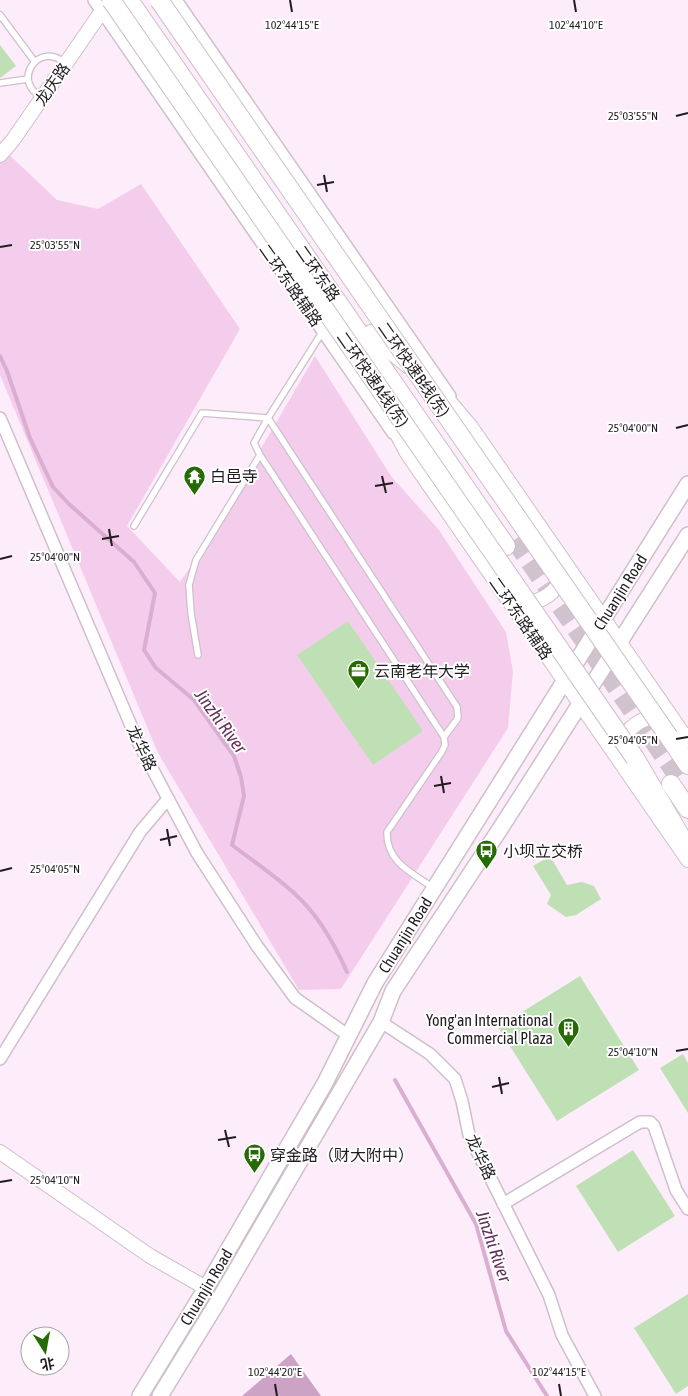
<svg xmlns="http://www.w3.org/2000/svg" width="688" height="1396" font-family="'Asap Condensed','Noto Sans SC',sans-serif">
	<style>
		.green { fill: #f4cded }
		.forest { fill: #cca2c5 }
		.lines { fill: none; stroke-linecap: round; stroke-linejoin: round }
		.stream { stroke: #d9aed1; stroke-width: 4 }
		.building { fill: #bfe0b5 }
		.primary-tunnel { stroke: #d1c3ce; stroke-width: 18; stroke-dasharray: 18 9; stroke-linecap: butt }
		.service-casing { stroke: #cebfcb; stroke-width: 8 }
		.minor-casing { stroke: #cebfcb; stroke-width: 14 }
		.tertiary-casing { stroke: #cebfcb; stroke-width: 16 }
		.secondary-casing { stroke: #cebfcb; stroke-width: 18 }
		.primary-casing { stroke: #cebfcb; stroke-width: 20 }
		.trunk-casing { stroke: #cebfcb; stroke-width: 20 }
		.service { stroke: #fff; stroke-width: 5.5 }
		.minor { stroke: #fff; stroke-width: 11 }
		.tertiary { stroke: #fff; stroke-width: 14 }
		.secondary { stroke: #fff; stroke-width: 15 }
		.primary { stroke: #fff; stroke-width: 18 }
		.trunk { stroke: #fff; stroke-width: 18 }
		.trunk-bridge-casing { stroke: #cebfcb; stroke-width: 20; stroke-linecap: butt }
		.trunk-bridge { stroke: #fff; stroke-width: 18 }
		.ticks { fill: none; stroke: #211c20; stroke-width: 2 }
		.labels { text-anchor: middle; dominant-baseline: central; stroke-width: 4; stroke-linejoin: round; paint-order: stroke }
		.street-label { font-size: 16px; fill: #211c20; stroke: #fff }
		.poi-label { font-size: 16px; fill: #211c20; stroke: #fff; text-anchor: start }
		.water-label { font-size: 18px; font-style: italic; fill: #64305d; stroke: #fff }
		.ticks-label { font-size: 12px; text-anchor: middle; fill: #211c20; stroke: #fff; stroke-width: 4; stroke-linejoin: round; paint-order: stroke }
	</style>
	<rect width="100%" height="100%" fill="#fdedfa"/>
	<path class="green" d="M0 146 57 200 98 209 141 184 240 329 127 526 180 582 200 553 315 356 391 476 439 530 506 632 513 672 508 728 341 989 299 990 158 753 0 375Z"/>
	<path class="forest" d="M291 1354 321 1396H242Z"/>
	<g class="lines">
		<path class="stream" d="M0 356 7 371 30 438 53 487 69 504 134 562 155 593 144 650 156 668 194 700 234 756 241 777 244 796 232 845C253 861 277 877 296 895 318 915 335 945 347 972
			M395 1080 476 1224 506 1331 547 1396"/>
	</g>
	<path class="building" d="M0 45 16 66 0 78Z
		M348 621 423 731 373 765 297 655Z
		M550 856 567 885 582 882 594 886 601 899 576 915 566 917 547 904 551 895 533 866Z
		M580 976 639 1070 557 1121 498 1027Z
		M683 1054 688 1063V1113L660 1068Z
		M633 1150 675 1216 618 1252 576 1186Z
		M688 1294V1386L676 1394 634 1328Z"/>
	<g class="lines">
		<path class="primary-tunnel" d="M514 540 679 779"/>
		<defs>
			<path id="service" d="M0 15 35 62
				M0 83 28 79
				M42 97C10 81 40 39 66 64
				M323 331 268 418 254 443 260 455 444 737 445 745 441 753 387 832C386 862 412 873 434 888
				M134 526 202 413 268 418 457 707 458 718 444 737
				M198 655 191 613 189 585 196 560 260 455"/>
			<path id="minor" d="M94 0 393 433
				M176 0 450 396
				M0 418 138 742 197 853 257 946 295 998 349 1036
				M381 1022 430 1054 455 1079 462 1101 469 1135 549 1295 562 1335 595 1396
				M0 1059 140 832 167 800
				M503 1204 640 1122H650L654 1126 676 1190 688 1209"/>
			<path id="tertiary" d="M0 155 13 140 102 11
				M371 332 385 348 409 367
				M428 381 449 401 471 427 688 741
				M385 403 396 432 407 453 688 860
				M520 602C540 605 559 592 563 572
				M620 747C625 728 644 714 664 718
				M0 1152 150 1256 206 1288"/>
			<path id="secondary" d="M140 1396 206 1288 325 1083 375 983 688 484
				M160 1396 217 1303 381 1022 393 991 502 826 688 535"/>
			<path id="primary" d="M129 0 506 546
				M671 784 688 809"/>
			<path id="trunk" d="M669 737 688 765
				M635 758 688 849"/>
		</defs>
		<use href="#service" class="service-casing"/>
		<use href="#minor" class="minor-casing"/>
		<use href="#tertiary" class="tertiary-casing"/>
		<use href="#secondary" class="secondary-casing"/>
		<use href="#primary" class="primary-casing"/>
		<use href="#trunk" class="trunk-casing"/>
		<use href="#service" class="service"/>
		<use href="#minor" class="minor"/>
		<use href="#tertiary" class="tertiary"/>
		<use href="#secondary" class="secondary"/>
		<use href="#primary" class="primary"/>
		<use href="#trunk" class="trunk"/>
		<defs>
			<path id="trunk-bridge" d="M111 0 635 758
				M159 0 669 737"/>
		</defs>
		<use href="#trunk-bridge" class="trunk-bridge-casing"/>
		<use href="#trunk-bridge" class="trunk-bridge"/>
	</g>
	<path class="ticks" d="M290 0 292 12M574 0 576 12M676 116 688 113M324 175 327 192M317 185 334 182M0 247 12 245M676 428 688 425M382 476 386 493M375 486 393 483M109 529 112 546M102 539 119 536M0 559 12 556M676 739 688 737M441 776 444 793M434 786 451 783M167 829 170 846M160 840 177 836M0 871 12 868M676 1051 688 1049M499 1077 502 1094M492 1087 509 1083M225 1130 229 1147M218 1140 236 1137M0 1182 12 1180M275 1384 277 1396M559 1384 561 1396"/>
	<defs>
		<symbol id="temple-pin" viewBox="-11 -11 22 30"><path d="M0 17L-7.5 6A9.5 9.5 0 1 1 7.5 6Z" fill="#256b03" stroke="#fff"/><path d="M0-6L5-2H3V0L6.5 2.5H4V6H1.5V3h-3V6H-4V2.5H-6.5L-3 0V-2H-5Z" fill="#fff"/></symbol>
		<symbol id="office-pin" viewBox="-11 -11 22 30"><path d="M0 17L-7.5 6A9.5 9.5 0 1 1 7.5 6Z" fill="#256b03" stroke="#fff"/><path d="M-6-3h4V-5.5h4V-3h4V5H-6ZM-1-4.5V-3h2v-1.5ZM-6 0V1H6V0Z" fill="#fff"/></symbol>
		<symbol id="bus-pin" viewBox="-11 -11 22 30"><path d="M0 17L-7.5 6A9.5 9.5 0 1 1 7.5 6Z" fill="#256b03" stroke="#fff"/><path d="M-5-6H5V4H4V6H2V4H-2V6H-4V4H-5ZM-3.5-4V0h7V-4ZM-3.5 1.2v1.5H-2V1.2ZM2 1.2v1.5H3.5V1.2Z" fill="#fff"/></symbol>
		<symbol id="building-pin" viewBox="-11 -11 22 30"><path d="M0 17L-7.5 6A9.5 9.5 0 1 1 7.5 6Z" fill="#256b03" stroke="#fff"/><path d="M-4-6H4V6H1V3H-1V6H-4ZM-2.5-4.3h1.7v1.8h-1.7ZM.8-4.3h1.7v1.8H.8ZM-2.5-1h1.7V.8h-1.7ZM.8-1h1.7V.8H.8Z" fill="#fff"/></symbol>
	</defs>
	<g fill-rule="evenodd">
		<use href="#temple-pin" x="182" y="464" width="25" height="34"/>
		<use href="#office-pin" x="346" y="658" width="25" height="34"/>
		<use href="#bus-pin" x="474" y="838" width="25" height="34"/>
		<use href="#building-pin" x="556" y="1016" width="25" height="34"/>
		<use href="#bus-pin" x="242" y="1142" width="25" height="34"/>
	</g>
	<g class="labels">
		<g class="street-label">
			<text transform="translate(52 84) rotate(-55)">龙庆路</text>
			<text transform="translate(318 273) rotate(55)">二环东路</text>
			<text transform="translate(291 285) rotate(55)">二环东路辅路</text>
			<text transform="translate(414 369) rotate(55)">二环快速B线(东)</text>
			<text transform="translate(373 379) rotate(55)">二环快速A线(东)</text>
			<text transform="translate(620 592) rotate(-58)">Chuanjin Road</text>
			<text transform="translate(521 618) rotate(55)">二环东路辅路</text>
			<text transform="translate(142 748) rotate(65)">龙华路</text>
			<text transform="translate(405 935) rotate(-58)">Chuanjin Road</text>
			<text transform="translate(481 1157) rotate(65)">龙华路</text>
			<text transform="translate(206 1287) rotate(-59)">Chuanjin Road</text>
		</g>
		<g class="poi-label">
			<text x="210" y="476">白邑寺</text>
			<text x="374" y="671">云南老年大学</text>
			<text x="503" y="851">小坝立交桥</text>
			<text x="553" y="1020" text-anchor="end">Yong'an International<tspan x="553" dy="18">Commercial Plaza</tspan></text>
			<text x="270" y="1155">穿金路（财大附中）</text>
		</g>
		<g class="water-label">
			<text transform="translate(221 721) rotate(54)">Jinzhi River</text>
			<text transform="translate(494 1246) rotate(71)">Jinzhi River</text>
		</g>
	</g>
	<g class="ticks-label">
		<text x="292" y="29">102°44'15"E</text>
		<text x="576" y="29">102°44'10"E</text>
		<text x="633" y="120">25°03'55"N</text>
		<text x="55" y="249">25°03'55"N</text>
		<text x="633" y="432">25°04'00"N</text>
		<text x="55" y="561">25°04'00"N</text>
		<text x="633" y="744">25°04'05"N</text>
		<text x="55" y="873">25°04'05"N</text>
		<text x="633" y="1056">25°04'10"N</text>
		<text x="55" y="1184">25°04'10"N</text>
		<text x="275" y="1376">102°44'20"E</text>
		<text x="559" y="1376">102°44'15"E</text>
	</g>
	<g transform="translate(45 1351) rotate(169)"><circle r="24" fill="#ffffff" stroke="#a6a4a6"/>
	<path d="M0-4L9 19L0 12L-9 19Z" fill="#256b03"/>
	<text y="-8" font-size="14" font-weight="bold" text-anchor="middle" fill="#211c20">北</text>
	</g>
</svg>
